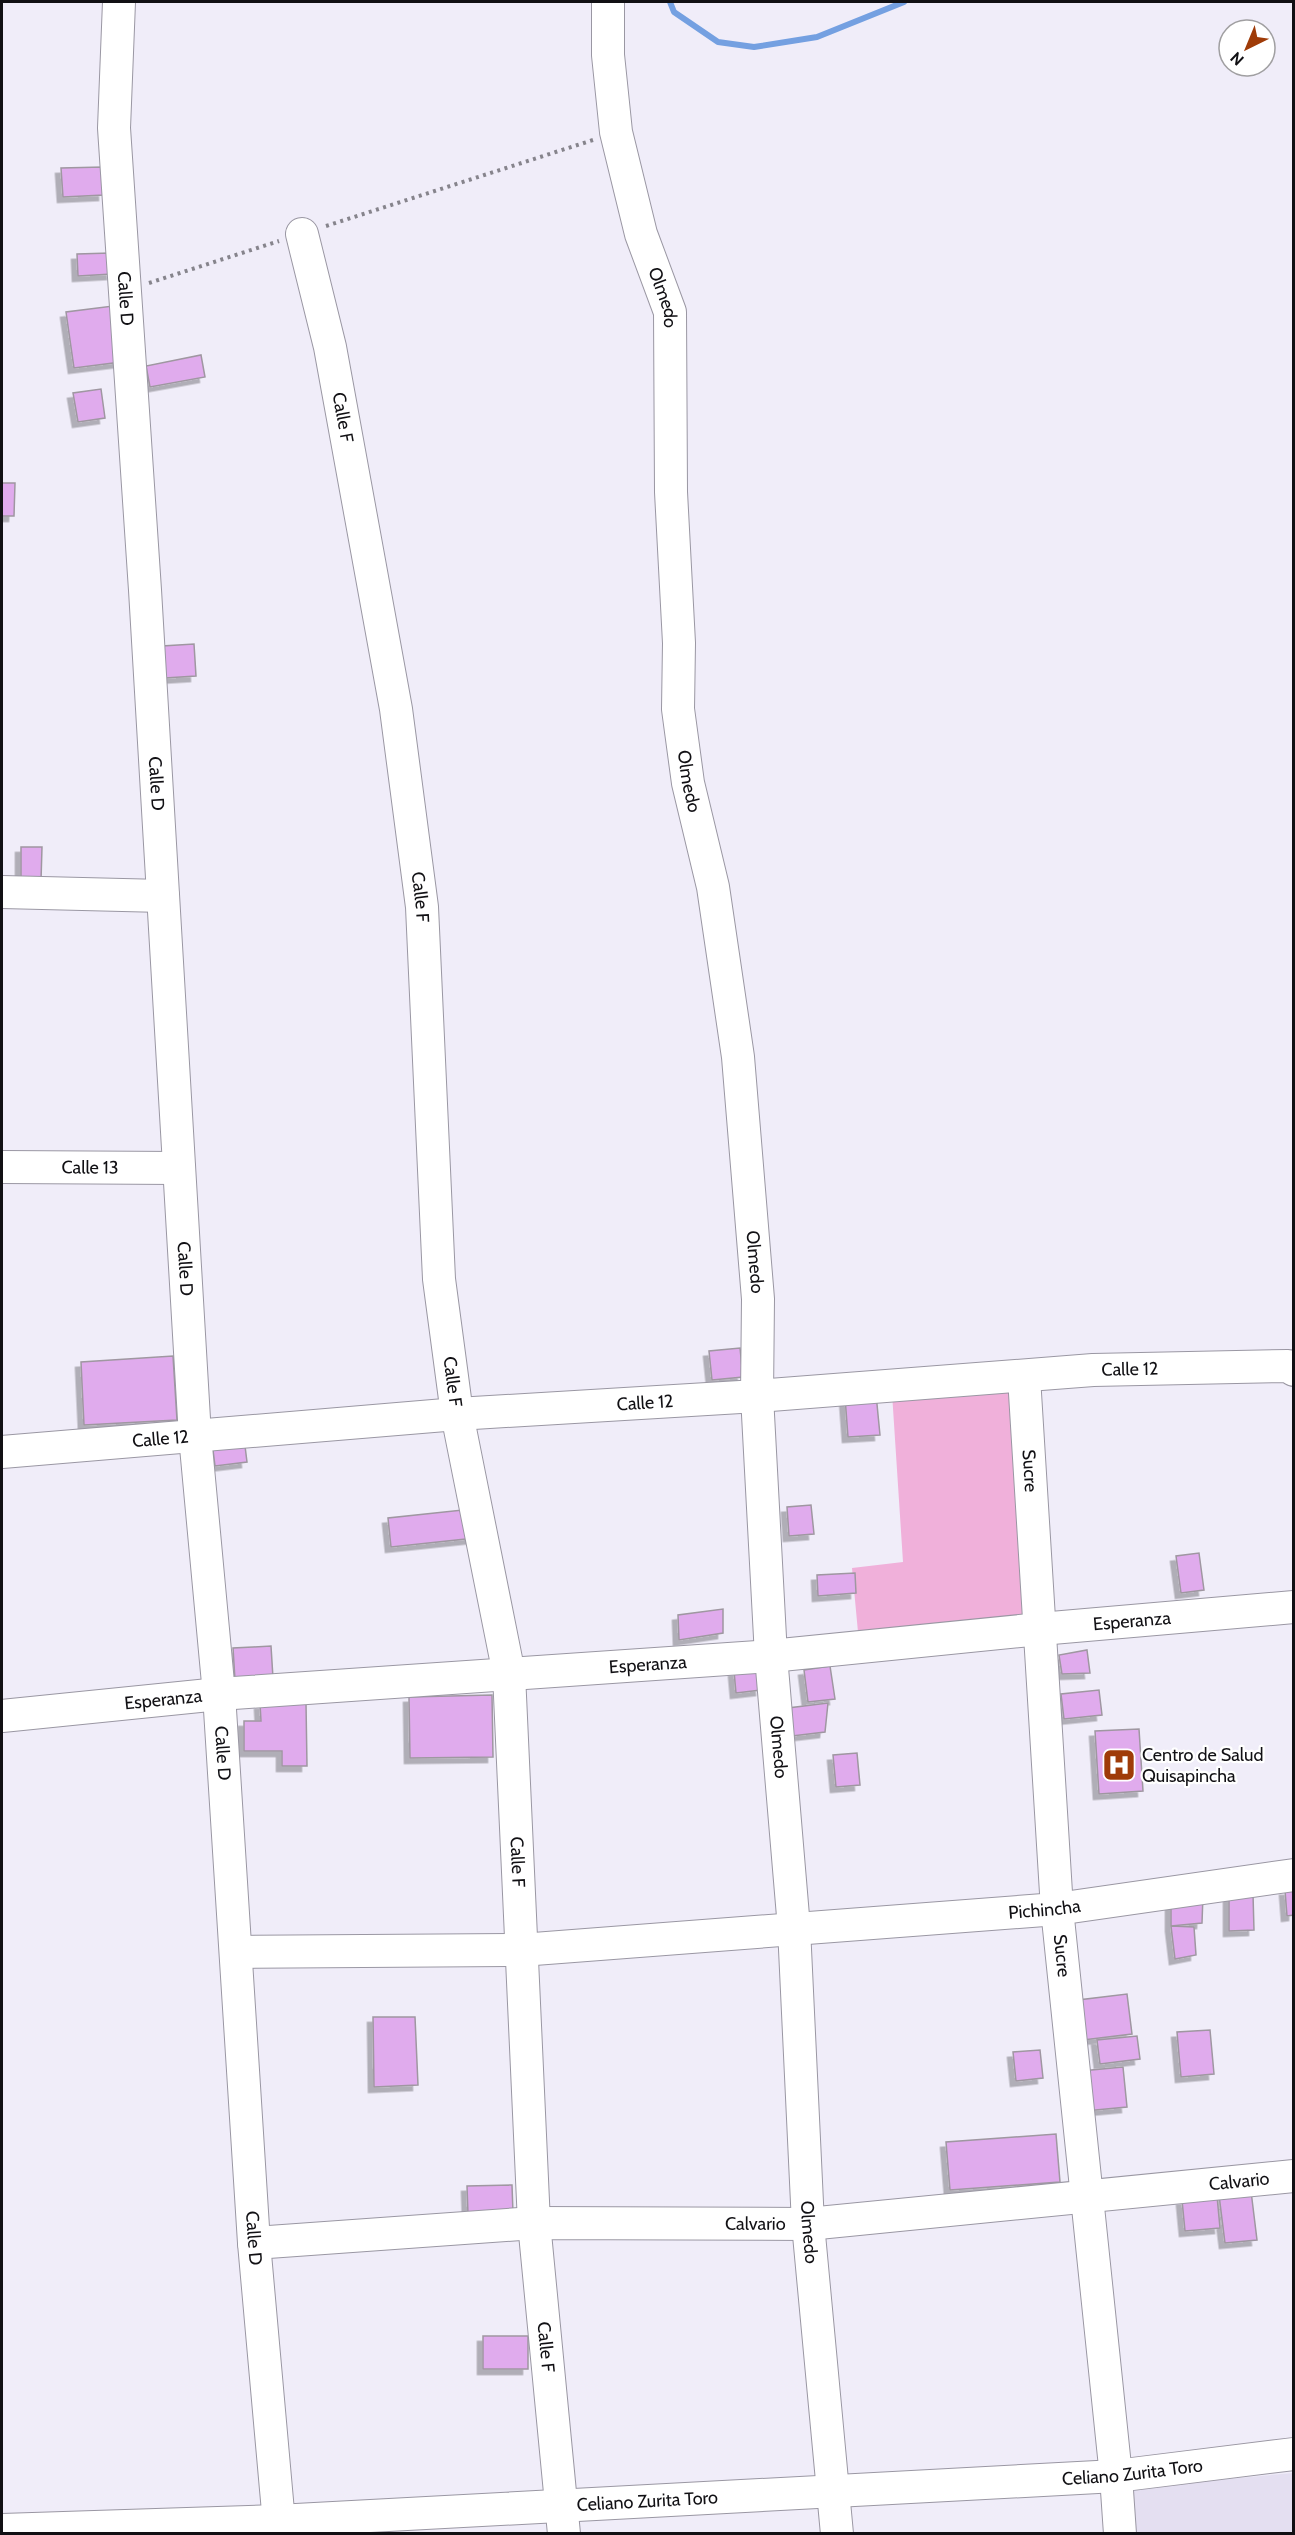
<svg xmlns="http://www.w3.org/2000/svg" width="1295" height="2535" font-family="Cabin,sans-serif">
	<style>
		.built { fill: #e4dff1 }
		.green { fill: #f0b0da }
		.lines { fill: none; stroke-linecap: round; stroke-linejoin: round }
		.stream { stroke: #74a0e1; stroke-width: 6 }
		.building { fill: #e0abed; stroke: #9f97a1; stroke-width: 1.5; filter: url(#shadow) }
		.minor-casing { stroke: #9a97a3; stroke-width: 34 }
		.path { stroke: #86848c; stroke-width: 4; stroke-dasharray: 3 4.5; stroke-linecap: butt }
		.minor { stroke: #fff; stroke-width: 32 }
		.labels { text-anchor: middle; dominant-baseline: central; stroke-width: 4.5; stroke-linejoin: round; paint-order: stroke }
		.street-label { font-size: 18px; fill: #111014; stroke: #fff }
		.poi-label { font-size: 18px; fill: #111014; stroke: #fff; text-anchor: start }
	</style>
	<defs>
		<filter id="shadow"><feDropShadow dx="-5.5" dy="5.5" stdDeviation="0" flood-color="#0004"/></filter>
	</defs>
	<rect width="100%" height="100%" fill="#f0edf9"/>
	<path class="built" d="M1293 2473V2533H1133L1129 2488Z"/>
	<path class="green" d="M1011 1391 1027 1622 858 1632 852 1568 903 1562 892 1393Z"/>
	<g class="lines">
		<path class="stream" d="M670 2 674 12 718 42 754 47 817 37 904 2"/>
	</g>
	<path class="building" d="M103 167 104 195 63 197 61 168Z
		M110 253 112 274 78 276 77 254Z
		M113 306 121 362 74 368 66 312Z
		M201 355 205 377 150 387 146 366Z
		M101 389 105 418 78 422 73 393Z
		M2 483H15L14 516H2Z
		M194 644 196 676 165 678 162 646Z
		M21 847H42L41 881H21Z
		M740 1348 743 1377 712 1380 709 1351Z
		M173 1356 177 1420 84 1425 81 1362Z
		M876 1394 880 1435 848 1437 845 1397Z
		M244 1438 247 1462 215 1466 212 1442Z
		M811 1505 814 1534 789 1536 787 1507Z
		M472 1509 475 1538 391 1547 388 1518Z
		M1199 1553 1204 1590 1181 1593 1176 1556Z
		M855 1573 856 1593 818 1596 817 1575Z
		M723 1609V1633L679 1640 678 1615Z
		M271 1646 273 1678 235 1680 233 1648Z
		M1087 1650 1090 1673 1062 1674 1059 1655Z
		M830 1666 835 1699 808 1702 804 1670Z
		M759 1669 761 1690 736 1693 734 1671Z
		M1099 1690 1102 1715 1064 1719 1061 1694Z
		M492 1695 493 1757 410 1758 409 1697Z
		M306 1703 307 1766H282V1751H244V1721H261L260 1704Z
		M828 1703 825 1732 792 1736 788 1708Z
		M1139 1729 1143 1791 1099 1794 1095 1731Z
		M857 1753 860 1785 836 1787 833 1755Z
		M1285 1890H1294V1915L1287 1916Z
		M1229 1894H1253L1254 1930 1229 1931Z
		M1203 1895 1202 1923 1171 1926V1897Z
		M1171 1926 1194 1927 1196 1955 1175 1959Z
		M1127 1994 1132 2034 1083 2040 1078 2000Z
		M373 2017H415L418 2085 374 2087Z
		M1210 2030 1214 2074 1181 2077 1177 2032Z
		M1137 2036 1140 2059 1100 2064 1097 2040Z
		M1040 2050 1043 2078 1016 2081 1013 2052Z
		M1123 2067 1127 2107 1085 2111 1081 2071Z
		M1056 2134 1060 2182 950 2190 946 2142Z
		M512 2185 513 2213 468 2214 467 2186Z
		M1251 2191 1257 2240 1225 2243 1219 2195Z
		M1217 2196 1220 2228 1185 2231 1182 2200Z
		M483 2336H528V2369H483Z"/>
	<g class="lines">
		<defs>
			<g id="minor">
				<path id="s1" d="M119 2 114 128 145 590 195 1436 219 1694 254 2243 280 2534"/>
				<path id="s2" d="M608 2V55L616 132 641 234 670 312 671 492 679 643 678 709 688 783 713 887 738 1057 758 1299 757 1396 771 1656 794 1928 808 2224 837 2534"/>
				<path id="s3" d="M302 234 330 347 396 709 422 907 439 1279 457 1414 509 1674 534 2223 564 2534"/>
				<path d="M2 892 163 896"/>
				<path id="s4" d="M2 1167 179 1168"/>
				<path id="s5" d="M1024 1377 1057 1909 1116 2476 1120 2534"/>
				<path id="s6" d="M2 1452 457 1414 757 1396 1093 1370 1288 1366 1294 1370"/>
				<path id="s7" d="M2 1716 219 1694 771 1656 1040 1629 1294 1607"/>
				<path id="s8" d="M236 1952 521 1950 1057 1909 1294 1875"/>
				<path id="s9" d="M254 2243 534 2223 808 2224 1294 2176"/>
				<path id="s10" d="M2 2530 277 2521 1116 2476 1294 2454"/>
			</g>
		</defs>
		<use href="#minor" class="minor-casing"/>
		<path class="path" d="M326 226 593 140
			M149 283 279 241"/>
		<use href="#minor" class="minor"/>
	</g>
	<defs>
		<symbol id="hospital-square" viewBox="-11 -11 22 22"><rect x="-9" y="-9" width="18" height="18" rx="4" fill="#9f3b08" stroke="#fff"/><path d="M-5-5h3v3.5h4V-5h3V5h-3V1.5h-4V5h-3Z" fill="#fff"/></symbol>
	</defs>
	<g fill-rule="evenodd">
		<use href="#hospital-square" x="1100" y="1746" width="38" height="38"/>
	</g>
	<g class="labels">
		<g class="street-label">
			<text stroke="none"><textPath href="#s1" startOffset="297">Calle D</textPath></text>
			<text stroke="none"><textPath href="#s2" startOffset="303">Olmedo</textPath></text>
			<text stroke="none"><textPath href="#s3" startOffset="188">Calle F</textPath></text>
			<text stroke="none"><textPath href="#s2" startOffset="789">Olmedo</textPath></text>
			<text stroke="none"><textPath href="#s1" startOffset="783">Calle D</textPath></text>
			<text stroke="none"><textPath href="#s3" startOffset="674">Calle F</textPath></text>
			<text stroke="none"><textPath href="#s4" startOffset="88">Calle 13</textPath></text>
			<text stroke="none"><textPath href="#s2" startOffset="1275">Olmedo</textPath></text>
			<text stroke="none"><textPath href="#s1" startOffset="1269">Calle D</textPath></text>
			<text stroke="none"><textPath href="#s6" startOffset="1131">Calle 12</textPath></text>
			<text stroke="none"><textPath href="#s3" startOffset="1160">Calle F</textPath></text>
			<text stroke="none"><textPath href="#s6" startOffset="645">Calle 12</textPath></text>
			<text stroke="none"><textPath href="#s6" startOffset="159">Calle 12</textPath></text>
			<text stroke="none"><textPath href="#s5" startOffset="94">Sucre</textPath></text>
			<text stroke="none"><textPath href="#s7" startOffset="1134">Esperanza</textPath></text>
			<text stroke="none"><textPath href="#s7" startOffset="648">Esperanza</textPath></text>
			<text stroke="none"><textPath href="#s7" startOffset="162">Esperanza</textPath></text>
			<text stroke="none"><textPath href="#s2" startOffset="1761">Olmedo</textPath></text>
			<text stroke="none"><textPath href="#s1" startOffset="1755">Calle D</textPath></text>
			<text stroke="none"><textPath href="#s3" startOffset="1646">Calle F</textPath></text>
			<text stroke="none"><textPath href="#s8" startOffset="810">Pichincha</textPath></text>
			<text stroke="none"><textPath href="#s5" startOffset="580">Sucre</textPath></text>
			<text stroke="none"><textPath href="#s9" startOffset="988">Calvario</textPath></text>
			<text stroke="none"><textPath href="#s9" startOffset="502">Calvario</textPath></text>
			<text stroke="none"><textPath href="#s2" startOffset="2247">Olmedo</textPath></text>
			<text stroke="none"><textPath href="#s1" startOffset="2241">Calle D</textPath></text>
			<text stroke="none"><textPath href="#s3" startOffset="2132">Calle F</textPath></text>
			<text stroke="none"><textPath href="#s10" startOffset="1132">Celiano Zurita Toro</textPath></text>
			<text stroke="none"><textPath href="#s10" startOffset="646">Celiano Zurita Toro</textPath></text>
		</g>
		<g class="poi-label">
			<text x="1142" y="1755">Centro de Salud<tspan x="1142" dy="21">Quisapincha</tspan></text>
		</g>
	</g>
	<rect width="1295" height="2535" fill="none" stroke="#111014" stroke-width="6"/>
	<g transform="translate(1247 48) rotate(223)"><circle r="28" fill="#ffffff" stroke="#a09fa1" stroke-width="1.5"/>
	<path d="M0-4.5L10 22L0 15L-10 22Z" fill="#9f3b08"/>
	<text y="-9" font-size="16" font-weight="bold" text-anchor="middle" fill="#111014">N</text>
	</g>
</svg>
